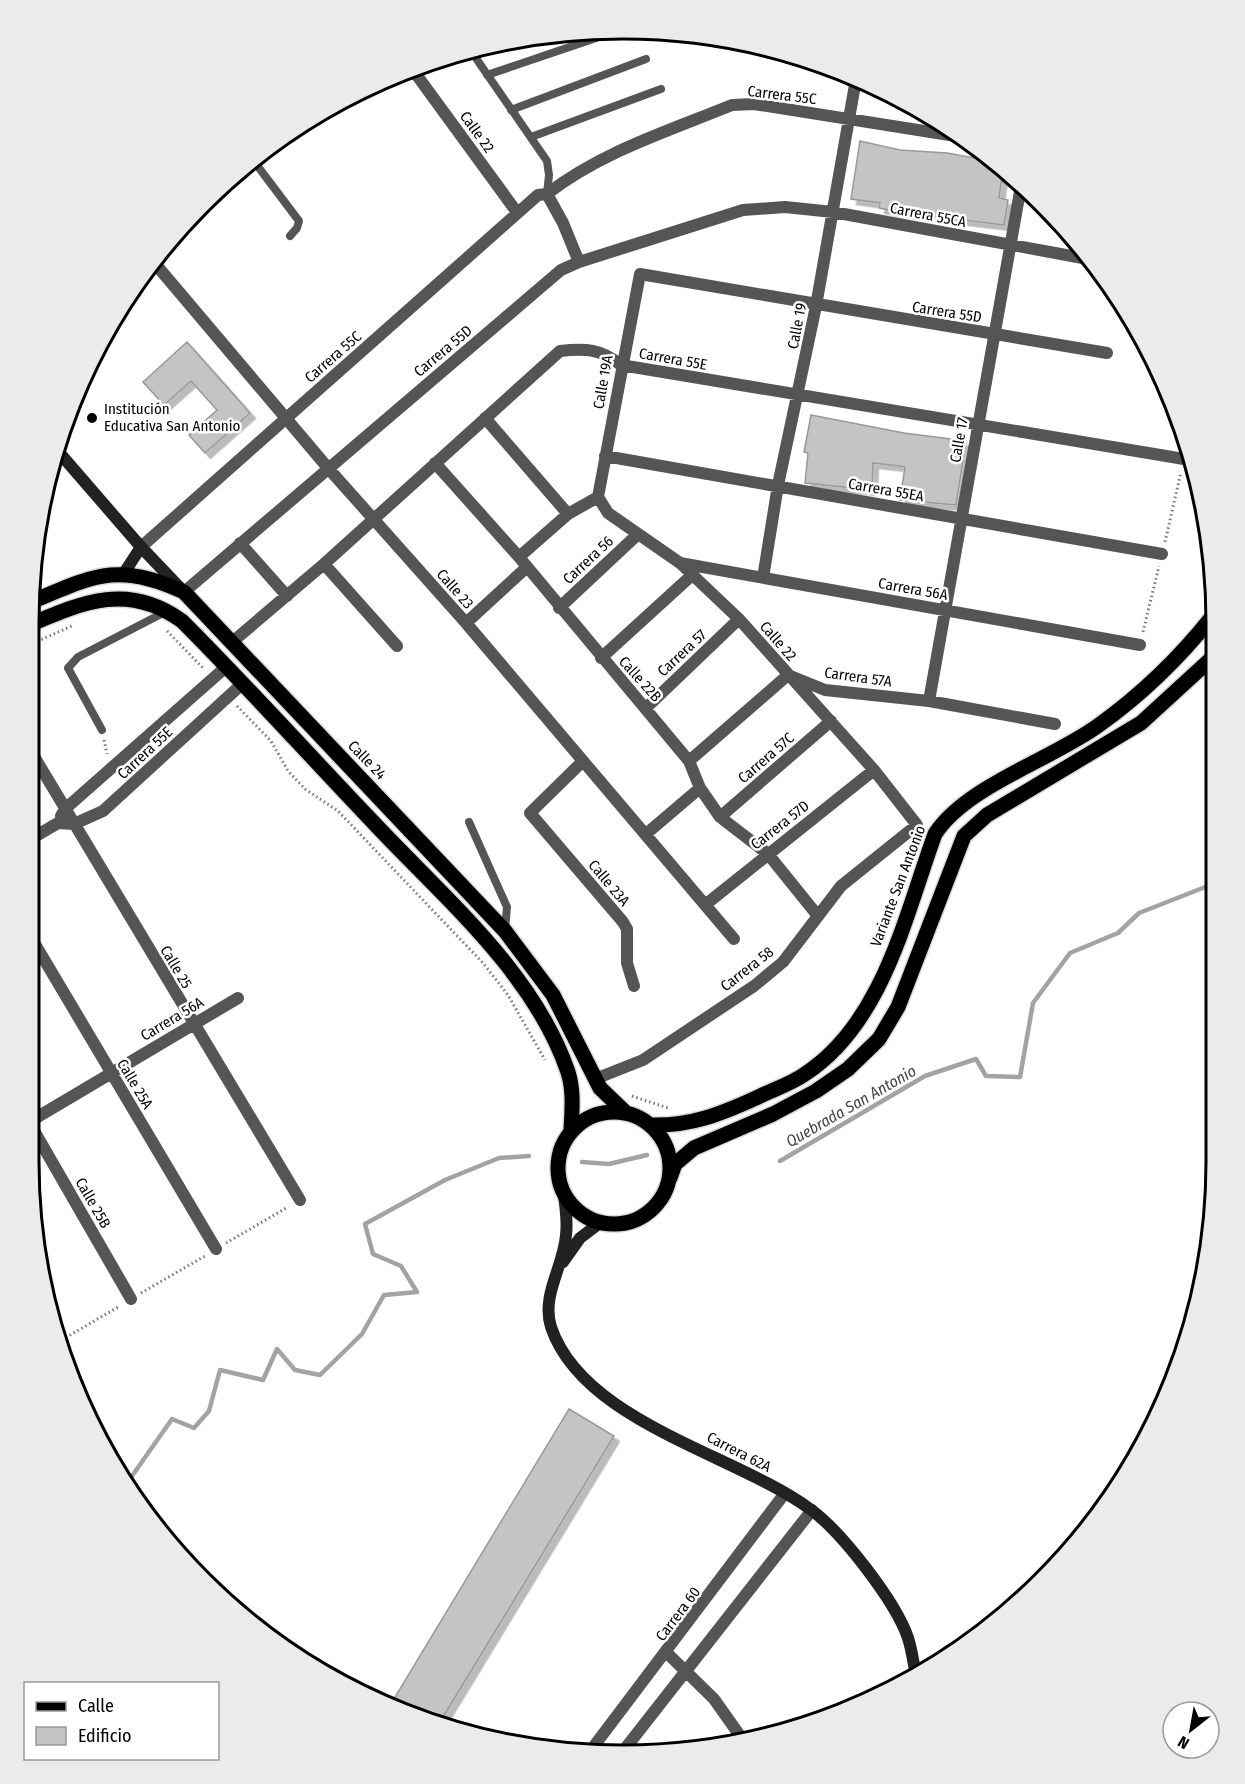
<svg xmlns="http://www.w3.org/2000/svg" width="1245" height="1784" font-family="'Fira Sans Condensed',sans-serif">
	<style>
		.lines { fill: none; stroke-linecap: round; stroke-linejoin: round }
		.stream { stroke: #a3a3a3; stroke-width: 4.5 }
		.building { fill: #c4c4c4; stroke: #999; stroke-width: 1.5; filter: url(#shadow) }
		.primary-casing { stroke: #dbdbdb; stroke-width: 18 }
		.path { stroke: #777; stroke-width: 3; stroke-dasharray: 1.5 3; stroke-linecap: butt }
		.lane { stroke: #555; stroke-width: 8 }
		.street { stroke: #555; stroke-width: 12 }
		.secondary { stroke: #222; stroke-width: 12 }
		.primary { stroke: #000; stroke-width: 15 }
		.poi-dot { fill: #000; stroke: #fff; stroke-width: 2 }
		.labels { text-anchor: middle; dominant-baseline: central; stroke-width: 5; stroke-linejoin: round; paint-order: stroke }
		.street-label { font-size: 15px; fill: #000; stroke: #fff }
		.poi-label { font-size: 15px; fill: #000; stroke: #fff; text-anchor: start }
		.water-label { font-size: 16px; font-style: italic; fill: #444; stroke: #fff }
		.rim { fill: none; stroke: #000; stroke-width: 3 }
	</style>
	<defs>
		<filter id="shadow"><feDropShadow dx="5.5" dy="5.5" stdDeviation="0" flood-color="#0004"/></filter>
	</defs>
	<rect width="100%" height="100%" fill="#fff"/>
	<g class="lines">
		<path class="stream" d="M780 1161 925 1076 976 1059 986 1076 1020 1077 1033 1003 1070 953 1118 933 1139 913 1213 884
			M582 1162 609 1164 647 1155
			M124 1483 132 1476 172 1419 194 1428 209 1411 220 1370 263 1380 277 1349 295 1370 320 1375 362 1334 384 1295 417 1292 401 1266 373 1254 365 1224 445 1180 499 1158 529 1156"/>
	</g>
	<path class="building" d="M860 141 900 150 947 153 996 162 1003 169 999 198 1008 200 1004 225 898 212 879 208 880 203 851 199Z
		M187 342 250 413 205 453 189 435 217 410 191 381 164 405 143 382Z
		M811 415 904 433 966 441 956 505 900 500 905 467 900 466 873 463 872 490 805 483 808 453 804 452Z
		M569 1409 614 1436 440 1722 389 1707Z"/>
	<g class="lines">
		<defs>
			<path id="primary" d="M31 602C93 576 118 561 184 592L505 931 553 995 600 1088 625 1112
				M29 625C83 602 128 582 182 621 247 686 309 755 373 822 443 897 534 972 568 1072 574 1091 572 1110 571 1130
				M558 1168a56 56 0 1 1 112 0a56 56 0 1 1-112 0Z
				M652 1125C691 1126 721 1114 756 1098 772 1090 791 1084 805 1074 883 1023 905 916 935 834 966 786 1053 759 1099 725 1141 695 1180 657 1212 617
				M670 1178 675 1164 694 1148 773 1114 816 1091 848 1069 879 1039 898 1007 964 836 987 815 1141 723 1212 658"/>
		</defs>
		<use href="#primary" class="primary-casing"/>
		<path class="path" d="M1165 542 1181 472
			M167 631 204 669
			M1143 632 1159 566
			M29 645 74 625
			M237 706 271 741 288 771 305 789 338 811 483 963 508 995 545 1060
			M104 740 107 754
			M632 1096 668 1108
			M226 1243 288 1207
			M141 1293 205 1256
			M58 1342 120 1306"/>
		<path class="lane" d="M471 51 547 161 549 175 547 194
			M487 75 611 33
			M511 110 646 59
			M531 137 661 89
			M253 160 299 221 297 228 290 236
			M102 730 68 668 78 657 167 611
			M469 822 507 907 505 930"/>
		<path class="street" d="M413 70 516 211
			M547 194C601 152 668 131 732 105L754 104 962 137
			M152 260 328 468 466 623 734 939
			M485 418 568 514
			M605 456 1162 554
			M435 463 519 557 689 761 700 788 720 817 768 854 818 916
			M598 497 640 274 1107 353
			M240 543 287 596
			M141 547 538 195 547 194 563 223 579 262
			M519 557 568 514 598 497
			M680 563 1140 645
			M324 564 397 646
			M763 578 778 485 816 306 856 79
			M184 592 561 270 579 262 743 210 785 207 833 212 1088 259
			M559 608 637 535
			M466 623 527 567
			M231 643 324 564 560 351C586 348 601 349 621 365L1184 459
			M601 658 691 576
			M929 701 1021 186
			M646 708 739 619
			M29 748 300 1200
			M583 761 530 813 623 922 627 929V963L634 986
			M689 761 788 675 825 690 929 701 1055 724
			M61 816 65 809 226 667
			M720 817 831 721
			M646 834 700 788
			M29 840 58 823 74 824 103 811 242 684
			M705 905 874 770
			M29 934 216 1249
			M595 1079 643 1060 754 986 783 962 841 886 917 825 874 770 739 619 680 563 608 513 598 497
			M29 1122 238 998
			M29 1122 131 1299
			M667 1653 714 1699 743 1740
			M591 1750 785 1493
			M624 1750 812 1510"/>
		<path class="secondary" d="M298 128 347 101 440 58
			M57 450 141 547 182 590
			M124 573 141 547
			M564 1194C565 1207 568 1221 566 1235 564 1266 541 1295 551 1327 583 1422 735 1454 810 1509 841 1531 896 1602 908 1638 912 1650 913 1662 916 1674
			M563 1262 580 1238 601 1222"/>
		<use href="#primary" class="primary"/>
	</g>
	<circle class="poi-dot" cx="92" cy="418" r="6"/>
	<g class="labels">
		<g class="street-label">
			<text transform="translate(782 95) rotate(7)">Carrera 55C</text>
			<text transform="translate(477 132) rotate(54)">Calle 22</text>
			<text transform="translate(928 215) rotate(11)">Carrera 55CA</text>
			<text transform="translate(947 312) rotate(9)">Carrera 55D</text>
			<text transform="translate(797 326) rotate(-79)">Calle 19</text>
			<text transform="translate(443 351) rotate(-40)">Carrera 55D</text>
			<text transform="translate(333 357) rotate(-41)">Carrera 55C</text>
			<text transform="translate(673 359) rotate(10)">Carrera 55E</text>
			<text transform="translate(603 382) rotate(-80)">Calle 19A</text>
			<text transform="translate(959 440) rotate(-80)">Calle 17</text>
			<text transform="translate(886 490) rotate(10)">Carrera 55EA</text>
			<text transform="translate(588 560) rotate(-43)">Carrera 56</text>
			<text transform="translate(455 589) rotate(49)">Calle 23</text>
			<text transform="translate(913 589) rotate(10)">Carrera 56A</text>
			<text transform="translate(778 641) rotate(49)">Calle 22</text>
			<text transform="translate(682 653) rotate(-43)">Carrera 57</text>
			<text transform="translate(858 677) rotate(8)">Carrera 57A</text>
			<text transform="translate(640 679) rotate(48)">Calle 22B</text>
			<text transform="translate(145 753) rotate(-43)">Carrera 55E</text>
			<text transform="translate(766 758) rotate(-41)">Carrera 57C</text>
			<text transform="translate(367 760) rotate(46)">Calle 24</text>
			<text transform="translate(780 825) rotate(-38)">Carrera 57D</text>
			<text transform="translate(609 883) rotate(50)">Calle 23A</text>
			<text transform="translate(898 886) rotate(-69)">Variante San Antonio</text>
			<text transform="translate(176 967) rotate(59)">Calle 25</text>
			<text transform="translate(747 969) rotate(-38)">Carrera 58</text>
			<text transform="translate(172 1019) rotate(-31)">Carrera 56A</text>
			<text transform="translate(135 1084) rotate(59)">Calle 25A</text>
			<text transform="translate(93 1203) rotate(60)">Calle 25B</text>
			<text transform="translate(739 1452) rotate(27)">Carrera 62A</text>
			<text transform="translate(678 1614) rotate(-53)">Carrera 60</text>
		</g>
		<g class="poi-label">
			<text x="104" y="409">Institución<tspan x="104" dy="17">Educativa San Antonio</tspan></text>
		</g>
		<g class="water-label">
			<text transform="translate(851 1106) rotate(-30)">Quebrada San Antonio</text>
		</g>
	</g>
	<path d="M0 0H1245V1784H0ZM622 39H623A583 583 0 0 1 1206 622V1162A583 583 0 0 1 623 1745H622A583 583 0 0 1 39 1162V622A583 583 0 0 1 622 39Z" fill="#ebebeb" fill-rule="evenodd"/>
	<path class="rim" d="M622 39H623A583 583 0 0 1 1206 622V1162A583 583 0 0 1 623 1745H622A583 583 0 0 1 39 1162V622A583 583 0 0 1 622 39Z"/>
	<rect x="24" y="1682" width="195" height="78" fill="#ffffff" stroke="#999999" stroke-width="1.5"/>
	<rect x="36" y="1702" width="30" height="9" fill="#000000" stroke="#999999" stroke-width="1.5"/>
	<text x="78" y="1712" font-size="18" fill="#000000">Calle</text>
	<rect x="36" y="1727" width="30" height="18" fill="#c4c4c4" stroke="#999999" stroke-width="1.5"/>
	<text x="78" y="1742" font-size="18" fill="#000000">Edificio</text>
	<g transform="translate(1191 1730) rotate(211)"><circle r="28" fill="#ffffff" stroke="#999999" stroke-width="1.5"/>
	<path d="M0-4.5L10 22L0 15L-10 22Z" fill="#000000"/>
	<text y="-9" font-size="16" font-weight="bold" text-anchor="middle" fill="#000000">N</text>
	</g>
</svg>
